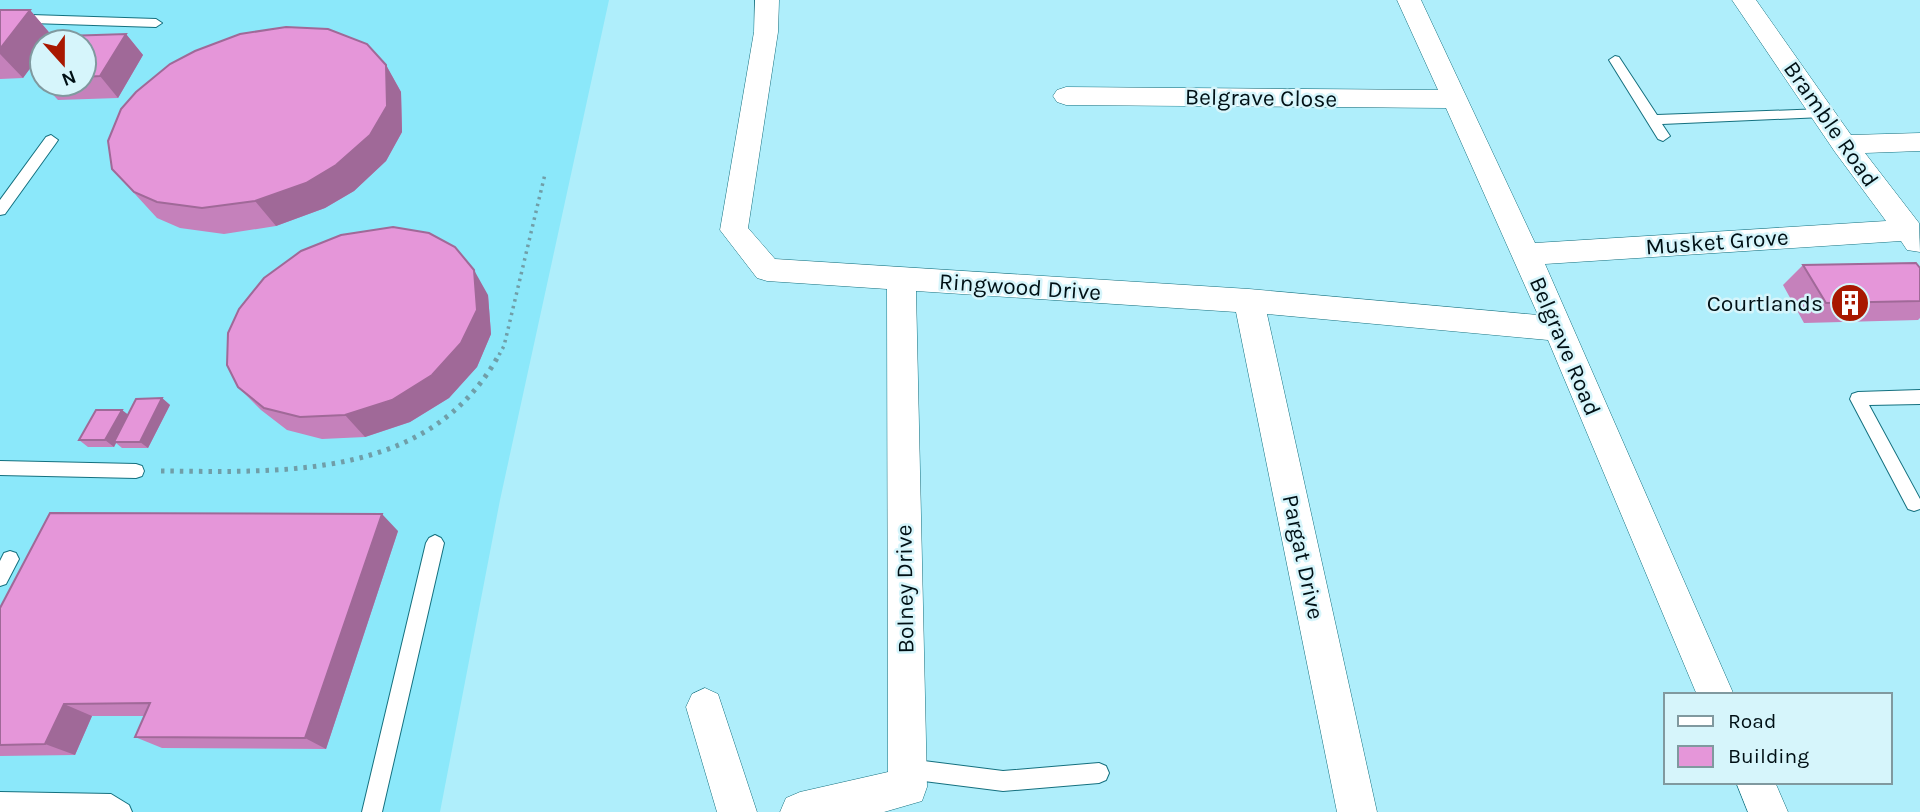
<svg xmlns="http://www.w3.org/2000/svg" width="1920" height="812" font-family="Karla,sans-serif">
	<style>
		.built { fill: #8be8fa; fill-rule: evenodd }
		.lines { fill: none; stroke-linecap: round; stroke-linejoin: round }
		.lane-casing { stroke: #14707f; stroke-width: 2 }
		.street-casing { stroke: #14707f; stroke-width: 1 }
		.path-far1 { stroke: #709ea8; stroke-width: 3.5; stroke-dasharray: 2.5 4.5; stroke-linecap: butt }
		.path { stroke: #709ea8; stroke-width: 5; stroke-dasharray: 3.5 6; stroke-linecap: butt }
		.lane { fill: #fff; fill-rule: evenodd }
		.street { fill: #fff; fill-rule: evenodd }
		.wall { fill: #c581bb }
		.shaded-wall { fill: #a06998 }
		.building { fill: #e596d9; stroke: #a06998; stroke-width: 2 }
		.labels { text-anchor: middle; dominant-baseline: central; stroke-width: 5; stroke-linejoin: round; paint-order: stroke }
		.street-label { font-size: 23px; fill: #001015; stroke: #d6f5fb }
		.poi-label { font-size: 23px; fill: #001015; stroke: #d6f5fb; text-anchor: end }
	</style>
	<rect width="100%" height="100%" fill="#afeefb"/>
	<path class="built" d="M0 0H609L500 500 440 812H0ZM42 42H84V84H42Z"/>
	<g class="lines">
		<defs>
			<path id="lane" d="M0 14 156 19 162 23 156 27 0 22Z
				M1615 56 1619 57 1657 115 1823 109 1829 113 1823 117 1662 124 1670 136 1663 141 1658 139 1609 60Z
				M51 135 58 140 56 143 5 214 0 215V200L46 137Z
				M1920 390V404L1869 405 1920 499V509L1914 511 1908 509 1850 399 1852 394 1858 392Z
				M0 461 136 464 142 466 144 471 142 476 136 478 0 475Z
				M435 535 441 538 444 543 382 812H362L426 543 429 538Z
				M10 551 16 553 19 559 6 584 0 586V561L4 553Z
				M908 759 1003 771 1099 763 1106 766 1109 773 1106 780 1099 783 1003 791 908 779 901 776 898 769 901 762Z
				M0 792 111 794 129 805 132 812H0Z"/>
			<path id="street" d="M755 0H779L778 32 748 228 775 259 1249 289 1538 315 1446 108 1066 105 1057 102 1053 96 1057 90 1066 87 1438 90 1397 0H1421L1535 243 1886 221 1835 152 1732 0H1756L1851 135 1920 133V151L1865 153 1919 223 1920 252 1907 250 1901 241 1545 264 1734 695H1697L1548 340 1267 314 1377 812H1337L1236 312 916 291 927 787 922 801 884 812H780L786 798 800 792 888 772 887 289 767 281 757 278 720 230 754 32Z
				M705 688 718 694 757 812H717L686 707 692 694Z
				M1736 782H1775L1788 812H1748Z"/>
		</defs>
		<use href="#lane" class="lane-casing"/>
		<use href="#street" class="street-casing"/>
		<path class="path-far1" d="M499 355 504 346 545 174"/>
		<path class="path" d="M161 471C285 472 431 480 500 353"/>
		<use href="#lane" class="lane"/>
		<use href="#street" class="street"/>
	</g>
	<path class="wall" d="M0 10H30L53 37 23 78 0 79Z
		M126 34 143 55 118 98 58 100 43 84H84V42Z
		M386 65 401 92 402 132 386 161 354 191 325 208 276 226 224 234 180 228 157 218 112 169Z
		M1803 265 1920 268V318L1918 320 1804 323 1783 285Z
		M488 295 491 334 477 367 449 398 410 422 365 437 322 439 287 430 261 410 238 387Z
		M162 398 170 405 148 448H122L116 443 114 447H88L79 440 128 415Z
		M398 531 326 749 162 748 135 737 145 716H92L75 755 0 756V608Z"/>
	<path class="shaded-wall" d="M30 10 53 37 49 42H42V52L23 78 0 54V49Z
		M126 34 143 55 118 98 100 76Z
		M386 65 401 92 402 132 386 161 354 191 325 208 276 226 255 201Z
		M474 270 488 295 491 334 477 367 449 398 410 422 365 437 345 415Z
		M162 398 170 405 148 448 140 442Z
		M122 410 130 416 114 442 116 443 114 447 105 440Z
		M382 514 398 531 326 749 305 738Z
		M64 704 92 716 75 755 45 744Z"/>
	<path class="building" d="M0 10H30L0 49Z
		M286 27 328 29 367 44 386 65 387 106 370 135 336 165 306 183 255 201 202 208 157 202 134 192 112 169 108 141 121 109 136 92 170 64 195 51 240 34Z
		M126 34 100 76 84 77V42H61L65 36Z
		M393 227 429 233 455 247 474 270 477 310 461 343 432 375 392 400 345 415 300 417 264 408 238 387 227 365 228 333 239 309 264 278 301 251 341 235Z
		M1916 263 1920 268V301L1826 303 1803 265Z
		M162 398 140 442H114L136 399Z
		M96 410H122L105 440H79Z
		M50 513 382 514 305 738 135 737 150 703 64 704 45 744 0 745V608Z"/>
	<defs>
		<symbol id="building-disc" viewBox="-11 -11 22 22"><circle r="9.5" fill="#a81800" stroke="#d6f5fb"/><path d="M-4-6H4V6H1V3H-1V6H-4ZM-2.5-4.3h1.7v1.8h-1.7ZM.8-4.3h1.7v1.8H.8ZM-2.5-1h1.7V.8h-1.7ZM.8-1h1.7V.8H.8Z" fill="#fff"/></symbol>
	</defs>
	<g fill-rule="evenodd">
		<use href="#building-disc" x="1828" y="281" width="44" height="44"/>
	</g>
	<g class="labels">
		<g class="street-label">
			<text transform="translate(1261 98) rotate(1)">Belgrave Close</text>
			<text transform="translate(1831 124) rotate(55)">Bramble Road</text>
			<text transform="translate(1717 242) rotate(-4)">Musket Grove</text>
			<text transform="translate(1020 287) rotate(4)">Ringwood Drive</text>
			<text transform="translate(1565 346) rotate(67)">Belgrave Road</text>
			<text transform="translate(1303 557) rotate(78)">Pargat Drive</text>
			<text transform="translate(905 589) rotate(-91)">Bolney Drive</text>
		</g>
		<g class="poi-label">
			<text x="1823" y="303">Courtlands</text>
		</g>
	</g>
	<rect x="1664" y="693" width="228" height="91" fill="#d6f5fb" stroke="#80999f" stroke-width="2"/>
	<rect x="1678" y="716" width="35" height="10" fill="#ffffff" stroke="#80999f" stroke-width="2"/>
	<text x="1728" y="728" font-size="21" fill="#001015">Road</text>
	<rect x="1678" y="746" width="35" height="21" fill="#e596d9" stroke="#80999f" stroke-width="2"/>
	<text x="1728" y="763" font-size="21" fill="#001015">Building</text>
	<g transform="translate(63 63) rotate(159)"><circle r="33" fill="#d6f5fb" stroke="#80999f" stroke-width="2"/>
	<path d="M0-5L12 26L0 18L-12 26Z" fill="#a81800"/>
	<text y="-10" font-size="19" font-weight="bold" text-anchor="middle" fill="#001015">N</text>
	</g>
</svg>
